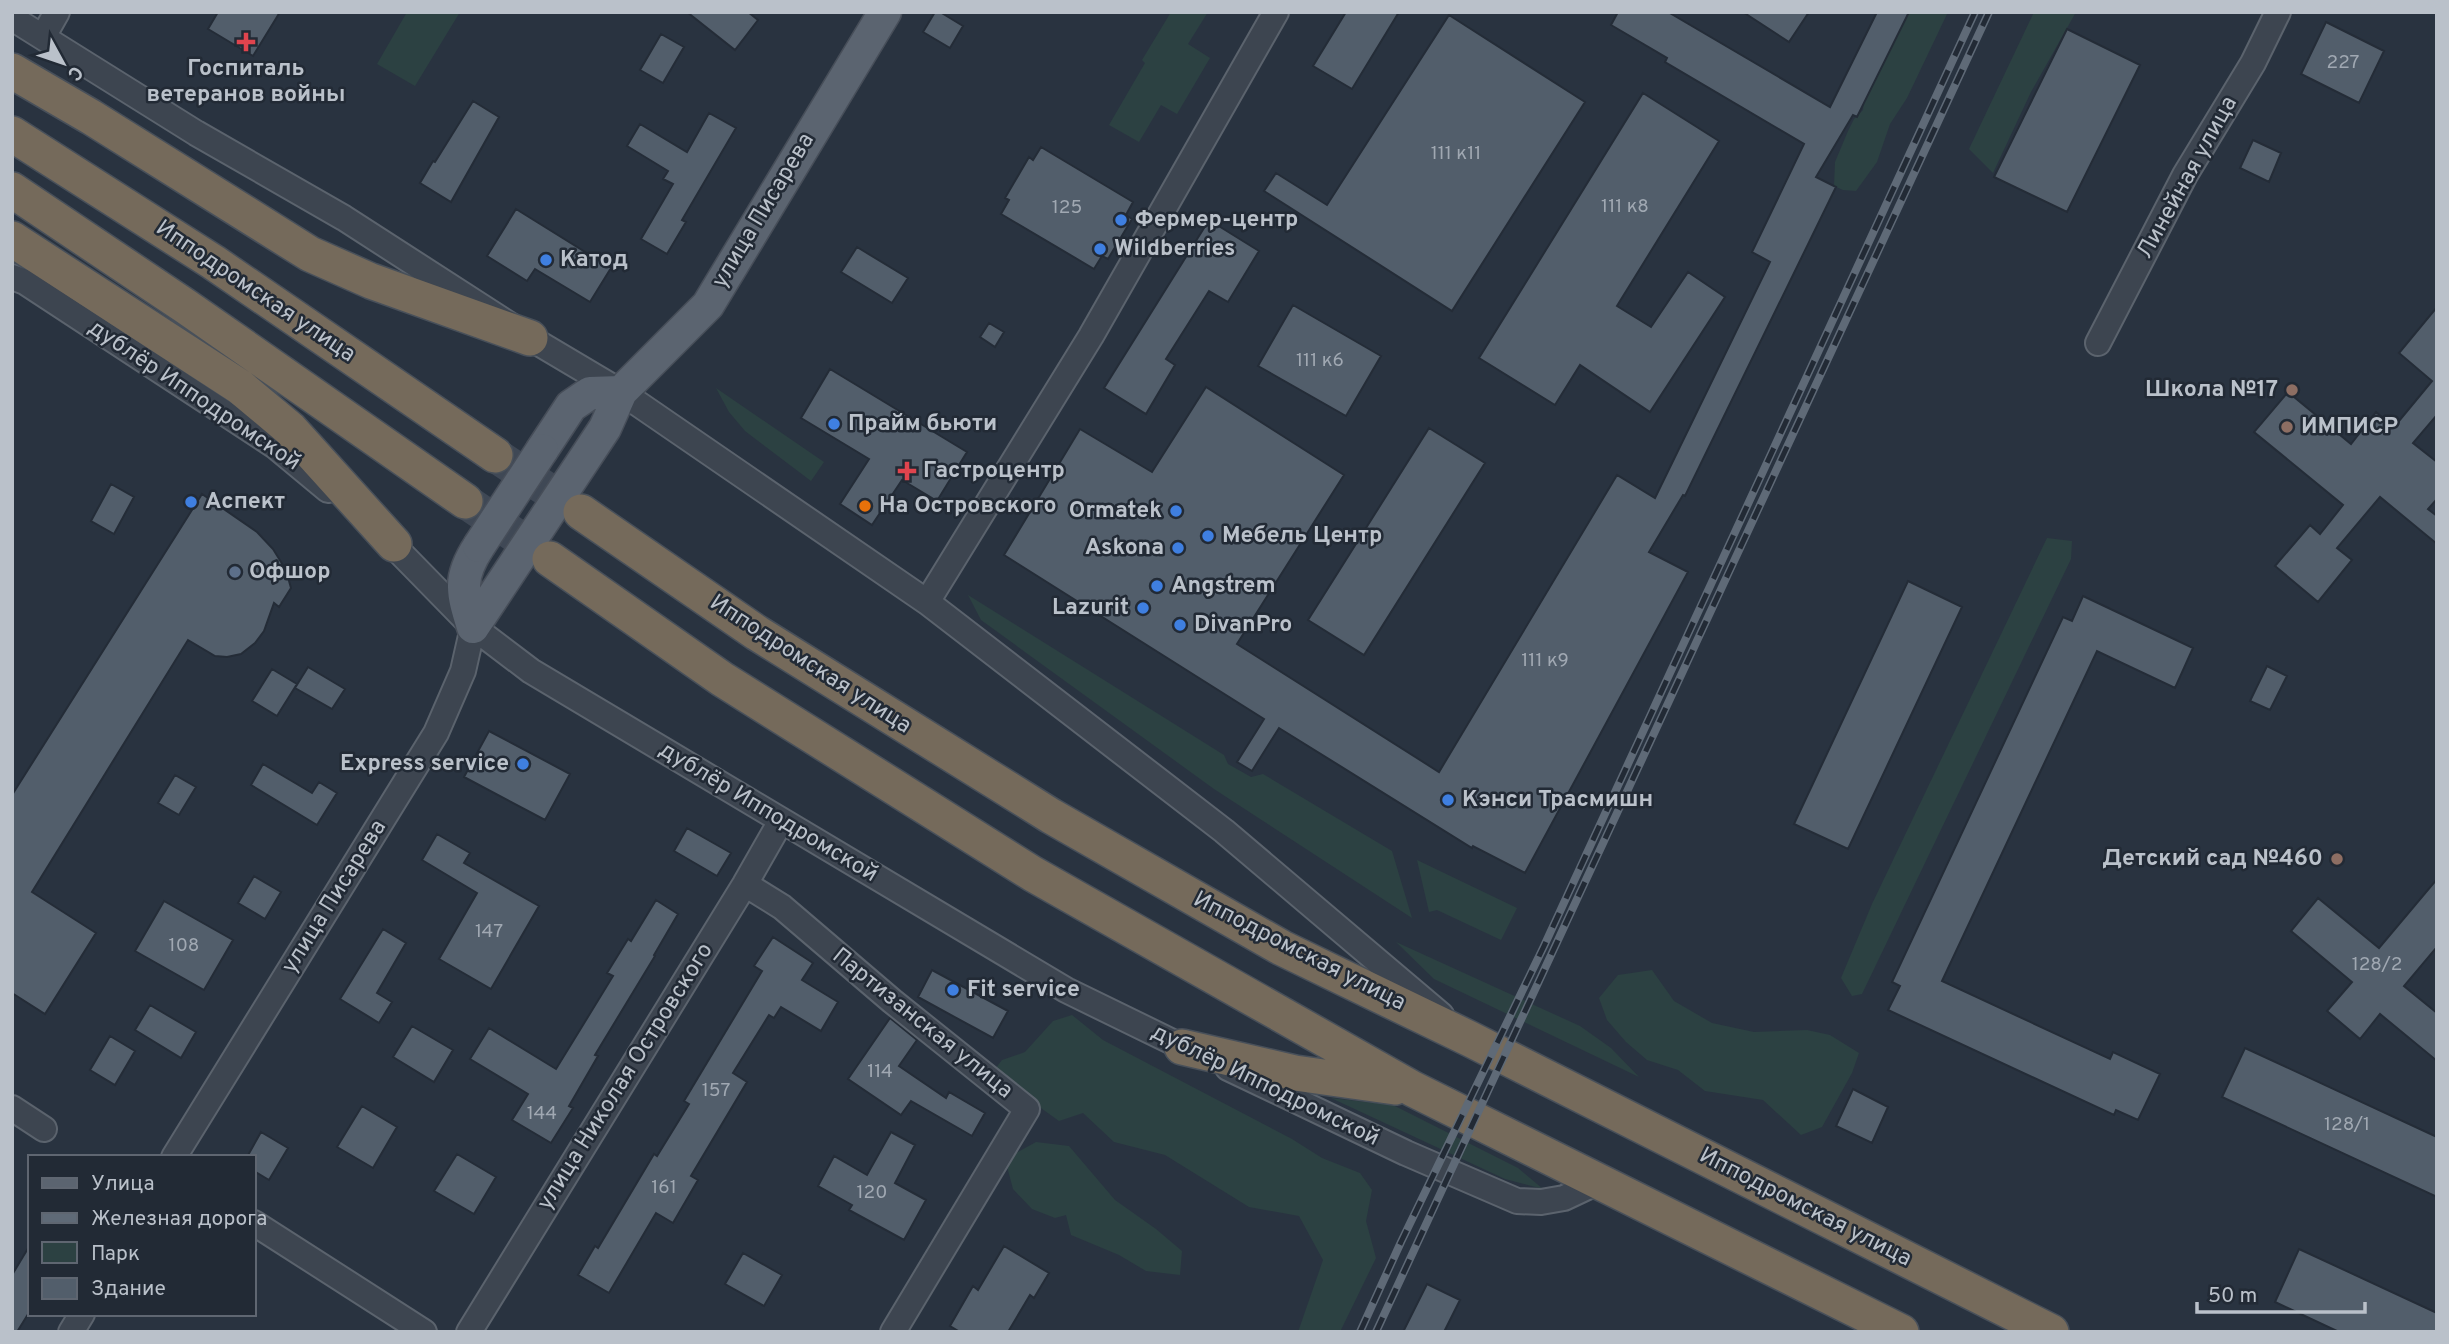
<svg xmlns="http://www.w3.org/2000/svg" width="2449" height="1344" font-family="Overpass,sans-serif">
	<style>
		.green { fill: #2c4142 }
		.building { fill: #525e6b; stroke: #242c37; stroke-width: 2 }
		.lines { fill: none; stroke-linecap: round; stroke-linejoin: round }
		.highway-tunnel { stroke: #3f4855; stroke-width: 35; stroke-dasharray: 35 18; stroke-linecap: butt }
		.minor-casing { stroke: #5b636d; stroke-width: 28 }
		.major-casing { stroke: #474e59; stroke-width: 35 }
		.highway-casing { stroke: #48505a; stroke-width: 38 }
		.minor { stroke: #3d4550; stroke-width: 24 }
		.major { stroke: #5b6470; stroke-width: 32 }
		.highway { stroke: #756a5b; stroke-width: 35 }
		.rail-casing { stroke: #5f6a77; stroke-width: 8 }
		.rail { stroke: #222a35; stroke-width: 5; stroke-dasharray: 16; stroke-linecap: butt }
		.major-bridge-casing { stroke: #474e59; stroke-width: 35; stroke-linecap: butt }
		.major-bridge { stroke: #5b6470; stroke-width: 32 }
		.health-dot { fill: #e0444e; stroke: #222a35; stroke-width: 2.5 }
		.shop-dot { fill: #3f7fe0; stroke: #222a35; stroke-width: 2.5 }
		.education-dot { fill: #8d6e63; stroke: #222a35; stroke-width: 2.5 }
		.food-dot { fill: #e8710a; stroke: #222a35; stroke-width: 2.5 }
		.service-dot { fill: #5c6f8a; stroke: #222a35; stroke-width: 2.5 }
		.labels { text-anchor: middle; dominant-baseline: central; stroke-width: 5; stroke-linejoin: round; paint-order: stroke }
		.number-label { font-size: 19px; fill: #a0a8b2 }
		.poi-label { font-size: 23px; font-weight: bold; fill: #bac1ca; stroke: #222a35; text-anchor: start }
		.street-label { font-size: 23px; fill: #bac1ca; stroke: #222a35 }
	</style>
	<rect width="100%" height="100%" fill="#293340"/>
	<path class="green" d="M407 12H460L415 86 377 64Z
		M1171 12H1208L1188 44 1210 58 1177 114 1161 105 1139 142 1109 125 1145 63 1142 60Z
		M1908 12H1948L1907 98 1890 124 1877 162 1856 191 1843 190 1834 186 1835 162 1848 131 1854 119 1863 110 1864 100 1885 62 1897 29Z
		M2034 12H2076L2031 92 1993 173 1969 149Z
		M716 388 824 462 811 481 745 431 729 412Z
		M2047 538 2072 541 2071 559 1862 994 1852 996 1841 978 1872 904Z
		M968 595 1224 755 1228 764 1251 777 1263 774 1392 851 1412 918 1214 789 981 620Z
		M1417 860 1517 908 1501 940 1437 910 1429 912Z
		M1396 942 1580 1026 1611 1048 1639 1077 1434 979Z
		M1652 970 1674 1001 1712 1023 1754 1032 1807 1030 1830 1035 1859 1053 1852 1073 1822 1127 1801 1135 1763 1100 1705 1091 1678 1070 1647 1060 1626 1042 1607 1020 1599 998 1618 975Z
		M1072 1015 1103 1040 1292 1139 1322 1158 1360 1173 1372 1190 1366 1221 1376 1258 1340 1332H1298L1323 1260 1299 1216 1249 1207 1165 1155 1114 1142 1083 1113 1059 1121 992 1073 1002 1060 1025 1052 1053 1021Z
		M1331 1098 1393 1105 1518 1168 1543 1189 1505 1179Z
		M1036 1142 1069 1146 1115 1200 1156 1229 1182 1251 1180 1275 1146 1271 1119 1255 1071 1235 1066 1215 1055 1218 1032 1209 1013 1189 1005 1159Z"/>
	<path class="building" d="M218 12H280L253 56 208 29Z
		M687 12H748L758 20 735 50Z
		M935 12H940L963 26 950 48 923 32Z
		M1346 12H1399L1352 89 1313 66Z
		M1618 12H1668L1830 107 1877 12H1909L1857 117 1853 115 1816 177 1836 187 1685 496 1683 495 1649 552 1688 572 1525 873 1473 846 1472 848 1279 728 1252 771 1237 762 1264 719 1004 555 1080 429 1152 472 1206 387 1344 475 1237 644 1439 772 1617 475 1655 498 1770 262 1752 252 1804 144 1665 62 1667 58 1611 25Z
		M1743 12H1809L1789 42Z
		M1449 15 1585 102 1452 311 1264 191 1276 173 1327 205Z
		M2326 22 2384 51 2359 103 2301 74Z
		M2067 29 2140 65 2067 212 1994 177Z
		M661 34 684 47 663 83 640 70Z
		M1643 93 1719 141 1617 306 1651 327 1688 272 1725 297 1650 412 1580 365 1555 405 1479 358Z
		M473 101 499 117 451 202 420 183 433 161 435 162Z
		M709 113 736 128 682 220 686 222 667 254 641 239 673 184 663 179 668 171 627 146 640 124 687 152Z
		M2253 140 2281 153 2269 182 2240 168Z
		M1041 147 1133 202 1126 215 1132 219 1108 259 1102 256 1094 269 1001 214 1009 200 1005 198 1029 157 1033 160Z
		M516 209 611 268 590 302 535 269 527 281 487 256Z
		M1209 220 1259 251 1228 302 1209 291 1166 359 1175 365 1146 414 1104 388Z
		M857 247 908 278 892 303 841 272Z
		M1293 305 1381 356 1346 416 1258 366Z
		M2437 307V415L2413 443 2437 462V499L2428 509 2437 516V544L2380 497 2337 548 2352 560 2318 602 2275 566 2310 525 2320 534 2343 505 2254 432 2288 392 2351 444 2376 412 2394 427 2432 381 2399 353Z
		M989 323 1004 332 995 347 980 337Z
		M830 369 967 452 937 501 902 480 872 525 840 504 869 459 801 418Z
		M1429 428 1485 463 1364 655 1308 620Z
		M111 484 134 497 114 534 91 521Z
		M202 494 257 532 273 549 286 570 291 588 279 607 274 603 264 631 255 643 241 654 227 657 215 656 188 640 32 892 96 933 45 1014 12 993V795Z
		M1908 581 1962 607 1848 849 1794 824Z
		M2083 596 2193 648 2175 688 2097 651 1942 981 2110 1059 2113 1052 2160 1074 2138 1120 2116 1110 2114 1115 1888 1010 1900 986 1892 982 2063 617 2072 621Z
		M2267 666 2287 676 2270 710 2250 701Z
		M308 667 345 689 332 709 295 688Z
		M272 669 297 684 277 716 252 701Z
		M489 731 570 774 545 820 464 777Z
		M263 764 312 793 319 782 337 793 317 825 251 785Z
		M175 775 196 787 179 815 158 803Z
		M687 828 731 853 717 876 674 851Z
		M437 834 470 853 464 863 539 906 491 989 439 959 477 893 422 860Z
		M254 876 281 892 265 919 238 903Z
		M2437 879V947L2404 986 2437 1013V1061L2380 1014 2360 1039 2327 1011 2352 982 2291 931 2318 898 2379 948Z
		M656 900 678 914 654 955 655 956 595 1055 598 1056 569 1106 573 1108 551 1143 512 1120 528 1094 470 1059 489 1028 556 1069 613 976 607 973 628 939 631 941Z
		M164 901 233 940 204 990 135 951Z
		M383 929 406 943 377 993 392 1002 379 1023 340 999Z
		M773 937 813 963 802 980 838 1002 821 1031 781 1007 774 1018 769 1015 733 1073 747 1082 691 1176 698 1180 673 1223 656 1213 609 1293 578 1275 595 1246 598 1248 654 1154 657 1156 689 1104 684 1101 762 971 754 966Z
		M932 970 1008 1011 993 1038 918 997Z
		M150 1005 196 1032 181 1058 135 1030Z
		M890 1018 917 1040 899 1066 946 1098 949 1092 985 1113 972 1136 911 1101 901 1115 848 1079Z
		M412 1026 453 1050 434 1082 393 1057Z
		M110 1036 135 1051 115 1085 90 1070Z
		M2245 1048 2437 1137V1197L2222 1097Z
		M1853 1089 1888 1107 1872 1143 1836 1126Z
		M362 1106 397 1127 373 1168 337 1147Z
		M261 1132 288 1148 269 1180 254 1171V1157H247Z
		M891 1132 915 1145 895 1183 926 1200 904 1240 849 1210 852 1205 818 1186 834 1156 867 1175Z
		M457 1154 496 1177 474 1214 434 1191Z
		M30 1245V1311L17 1332H12V1275Z
		M1004 1246 1049 1273 1034 1298 1030 1295 1008 1332H960L950 1326 973 1286 978 1290Z
		M2299 1249 2437 1313V1332H2339L2275 1302Z
		M743 1253 782 1275 764 1306 725 1284Z
		M1427 1284 1460 1300 1444 1332H1403Z"/>
	<g class="lines">
		<path class="highway-tunnel" d="M495 455 581 512
			M465 501 550 559"/>
		<defs>
			<path id="minor" d="M12 18 196 133 344 218 530 338 621 392 927 602 1224 831 1441 1015
				M44 35 57 12
				M12 277 25 282 275 446 328 490
				M2098 343 2185 175 2253 63 2278 12
				M383 535 473 627 531 671 1066 990 1195 1053
				M927 602 1091 336 1276 12
				M745 884 782 907 892 1001 1027 1109 893 1332
				M1228 1068 1406 1153 1517 1201 1541 1202 1564 1198 1600 1181
				M12 1108 44 1129
				M174 1157 436 733 463 671 473 627
				M254 1223 424 1332
				M71 1332 82 1314
				M469 1332 745 884 781 821"/>
			<path id="major" d="M542 450 571 406 590 393 621 392
				M473 627 605 428 621 392 708 305 885 12
				M473 627C462 592 458 578 479 546"/>
			<path id="highway" d="M12 71 91 117 310 254 371 281 530 338
				M12 134 213 262 495 455
				M12 190 185 306 465 501
				M12 239 240 387 290 429 394 544
				M581 512 757 633 1051 816 1282 948 1470 1039 2051 1332
				M550 559 722 679 1033 874 1413 1089 1901 1332
				M1182 1047 1295 1073 1395 1087"/>
		</defs>
		<use href="#minor" class="minor-casing"/>
		<use href="#major" class="major-casing"/>
		<use href="#highway" class="highway-casing"/>
		<use href="#minor" class="minor"/>
		<use href="#major" class="major"/>
		<use href="#highway" class="highway"/>
		<defs>
			<path id="rail" d="M1360 1332 1401 1242 1544 946 1975 12
				M1376 1332 1989 12"/>
		</defs>
		<use href="#rail" class="rail-casing"/>
		<use href="#rail" class="rail"/>
		<defs>
			<path id="major-bridge" d="M479 546 542 450"/>
		</defs>
		<use href="#major-bridge" class="major-bridge-casing"/>
		<use href="#major-bridge" class="major-bridge"/>
	</g>
	<g class="health-dot">
		<path d="M242.5 31.5h7v7h7v7h-7v7h-7v-7h-7v-7h7z"/>
		<path d="M903.5 460.5h7v7h7v7h-7v7h-7v-7h-7v-7h7z"/>
	</g>
	<g class="shop-dot">
		<circle cx="1121" cy="220" r="7"/>
		<circle cx="1100" cy="249" r="7"/>
		<circle cx="546" cy="260" r="7"/>
		<circle cx="834" cy="424" r="7"/>
		<circle cx="191" cy="502" r="7"/>
		<circle cx="1176" cy="511" r="7"/>
		<circle cx="1208" cy="536" r="7"/>
		<circle cx="1178" cy="548" r="7"/>
		<circle cx="1157" cy="586" r="7"/>
		<circle cx="1143" cy="608" r="7"/>
		<circle cx="1180" cy="625" r="7"/>
		<circle cx="523" cy="764" r="7"/>
		<circle cx="1448" cy="800" r="7"/>
		<circle cx="953" cy="990" r="7"/>
	</g>
	<g class="education-dot">
		<circle cx="2292" cy="390" r="7"/>
		<circle cx="2287" cy="427" r="7"/>
		<circle cx="2337" cy="859" r="7"/>
	</g>
	<circle class="food-dot" cx="865" cy="506" r="7"/>
	<circle class="service-dot" cx="235" cy="572" r="7"/>
	<g class="labels">
		<g class="number-label">
			<text x="2343" y="63">227</text>
			<text x="1456" y="154">111 к11</text>
			<text x="1625" y="207">111 к8</text>
			<text x="1067" y="208">125</text>
			<text x="1320" y="361">111 к6</text>
			<text x="1545" y="661">111 к9</text>
			<text x="489" y="932">147</text>
			<text x="184" y="946">108</text>
			<text x="2377" y="965">128/2</text>
			<text x="880" y="1072">114</text>
			<text x="716" y="1091">157</text>
			<text x="542" y="1114">144</text>
			<text x="2347" y="1125">128/1</text>
			<text x="664" y="1188">161</text>
			<text x="872" y="1193">120</text>
		</g>
		<g class="poi-label">
			<text x="246" y="69" text-anchor="middle">Госпиталь<tspan x="246" dy="26">ветеранов войны</tspan></text>
			<text x="1135" y="220">Фермер-центр</text>
			<text x="1114" y="249">Wildberries</text>
			<text x="560" y="260">Катод</text>
			<text x="2278" y="390" text-anchor="end">Школа №17</text>
			<text x="848" y="424">Прайм бьюти</text>
			<text x="2301" y="427">ИМПИСР</text>
			<text x="923" y="471">Гастроцентр</text>
			<text x="205" y="502">Аспект</text>
			<text x="879" y="506">На Островского</text>
			<text x="1162" y="511" text-anchor="end">Ormatek</text>
			<text x="1222" y="536">Мебель Центр</text>
			<text x="1164" y="548" text-anchor="end">Askona</text>
			<text x="249" y="572">Офшор</text>
			<text x="1171" y="586">Angstrem</text>
			<text x="1129" y="608" text-anchor="end">Lazurit</text>
			<text x="1194" y="625">DivanPro</text>
			<text x="509" y="764" text-anchor="end">Express service</text>
			<text x="1462" y="800">Кэнси Трасмишн</text>
			<text x="2323" y="859" text-anchor="end">Детский сад №460</text>
			<text x="967" y="990">Fit service</text>
		</g>
		<g class="street-label">
			<text transform="translate(2188 178) rotate(-61)">Линейная улица</text>
			<text transform="translate(764 211) rotate(-59)">улица Писарева</text>
			<text transform="translate(255 292) rotate(34)">Ипподромская улица</text>
			<text transform="translate(194 396) rotate(34)">дублёр Ипподромской</text>
			<text transform="translate(810 665) rotate(33)">Ипподромская улица</text>
			<text transform="translate(768 813) rotate(31)">дублёр Ипподромской</text>
			<text transform="translate(335 897) rotate(-58)">улица Писарева</text>
			<text transform="translate(1299 952) rotate(27)">Ипподромская улица</text>
			<text transform="translate(922 1024) rotate(39)">Партизанская улица</text>
			<text transform="translate(626 1077) rotate(-58)">улица Николая Островского</text>
			<text transform="translate(1265 1086) rotate(26)">дублёр Ипподромской</text>
			<text transform="translate(1805 1208) rotate(27)">Ипподромская улица</text>
		</g>
	</g>
	<rect width="2449" height="1344" fill="none" stroke="#bac1ca" stroke-width="28"/>
	<rect x="28" y="1155" width="228" height="161" fill="#222a35" stroke="#5f6671" stroke-width="2"/>
	<rect x="42" y="1178" width="35" height="10" fill="#5b6470" stroke="#5f6671" stroke-width="2"/>
	<text x="91" y="1190" font-size="21" fill="#bac1ca">Улица</text>
	<rect x="42" y="1213" width="35" height="10" fill="#5f6a77" stroke="#5f6671" stroke-width="2"/>
	<text x="91" y="1225" font-size="21" fill="#bac1ca">Железная дорога</text>
	<rect x="42" y="1242" width="35" height="21" fill="#2c4142" stroke="#5f6671" stroke-width="2"/>
	<text x="91" y="1260" font-size="21" fill="#bac1ca">Парк</text>
	<rect x="42" y="1278" width="35" height="21" fill="#525e6b" stroke="#5f6671" stroke-width="2"/>
	<text x="91" y="1295" font-size="21" fill="#bac1ca">Здание</text>
	<g transform="translate(63 63) rotate(130)" stroke="#222a35" stroke-width="5" paint-order="stroke">
	<path d="M0-5L12 26L0 18L-12 26Z" fill="#bac1ca"/>
	<text y="-10" font-size="19" font-weight="bold" text-anchor="middle" fill="#bac1ca">С</text>
	</g>
	<path d="M2197 1302v10h168v-10" fill="none" stroke="#bac1ca" stroke-width="3.5"/>
	<text x="2208" y="1302" font-size="21" fill="#bac1ca" stroke="#222a35" stroke-width="5" paint-order="stroke">50 m</text>
</svg>
